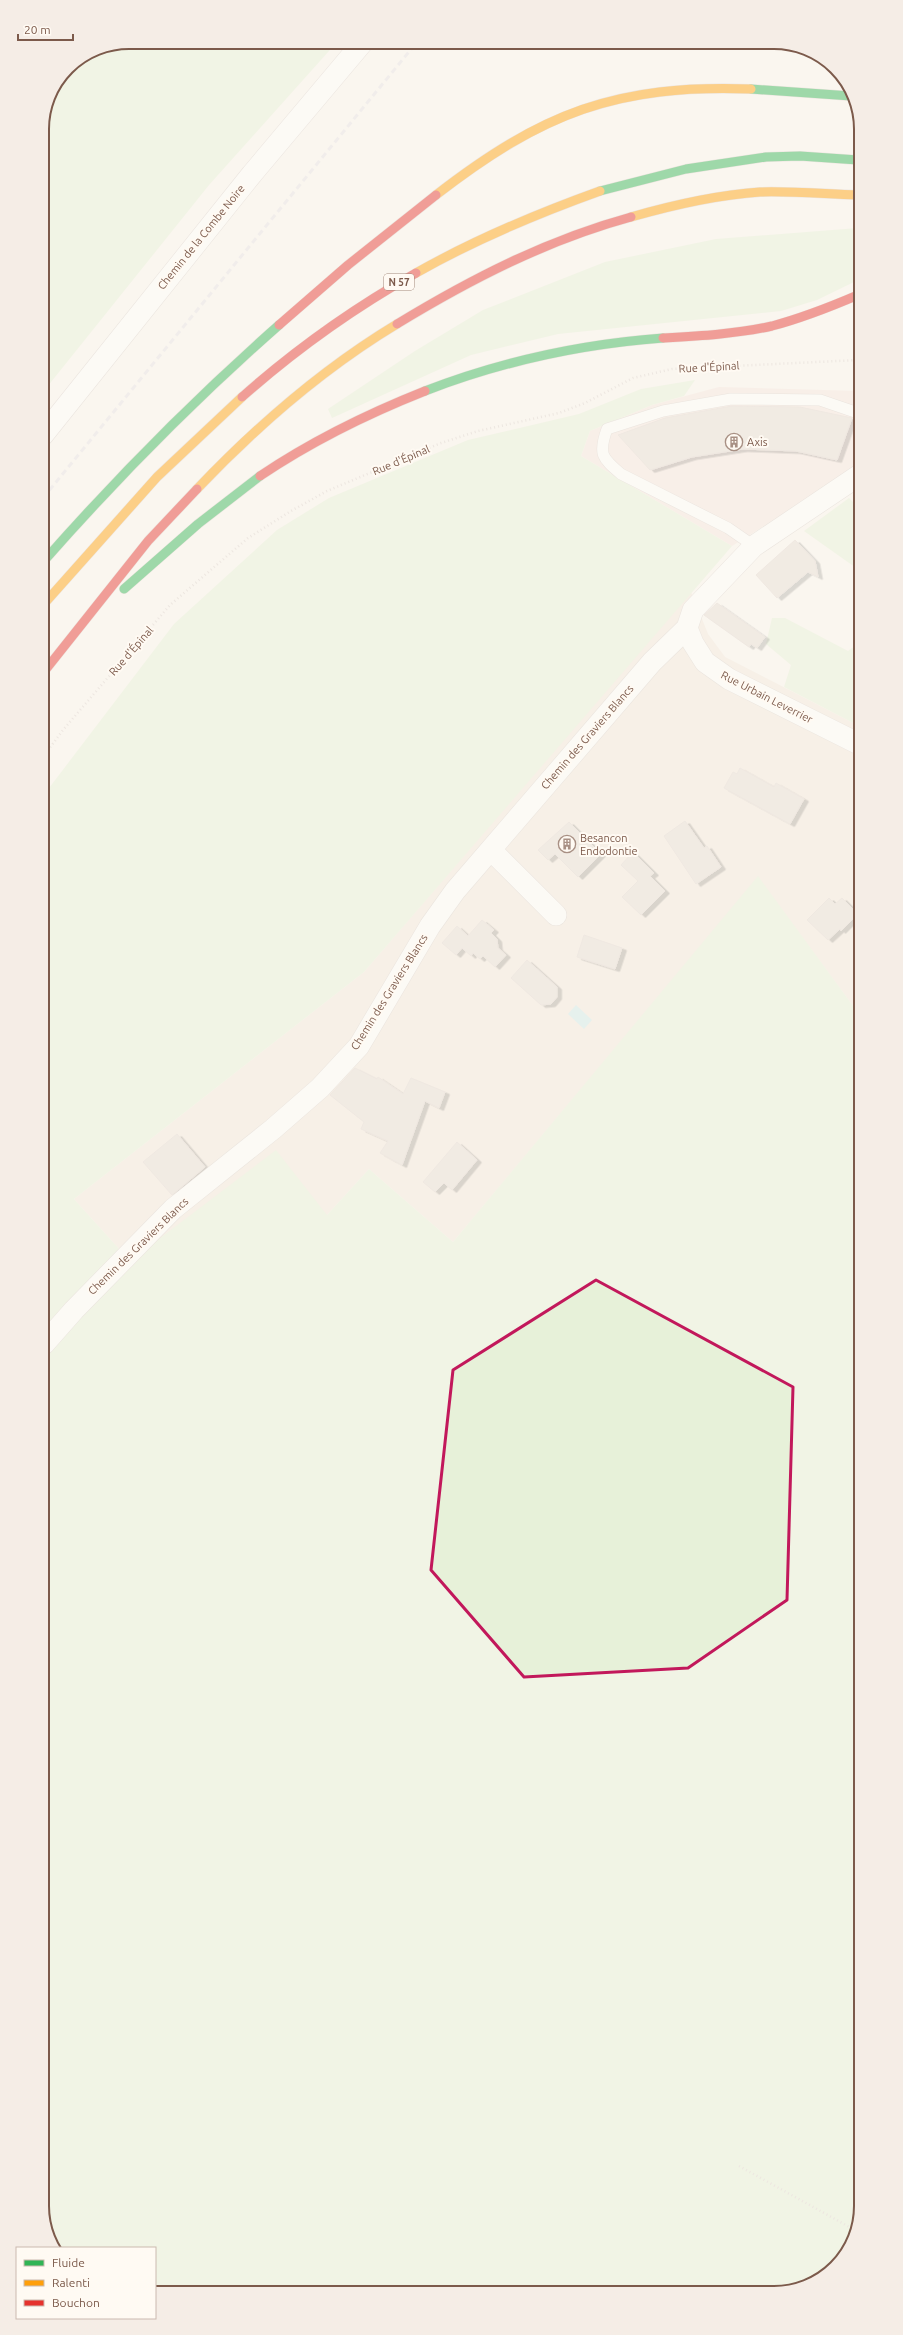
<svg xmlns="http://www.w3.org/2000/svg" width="903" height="2335" font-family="Ubuntu,sans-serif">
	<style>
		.residential { fill: #f3e8dd }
		.commercial { fill: #f7e7e0 }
		.green { fill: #e7f1d9 }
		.water { fill: #cfeaec }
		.building { fill: #e7ddd5; stroke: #e3d8d1; filter: url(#shadow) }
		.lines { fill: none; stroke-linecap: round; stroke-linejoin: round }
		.lane-casing { stroke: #d9d0cb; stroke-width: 12 }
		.street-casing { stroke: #d9d0cb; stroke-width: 22 }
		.fast-casing { stroke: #dbd0cb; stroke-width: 10 }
		.slow-casing { stroke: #dbd0cb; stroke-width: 10 }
		.jam-casing { stroke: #dbd0cb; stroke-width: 10 }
		.path { stroke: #ddd4cf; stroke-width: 2.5; stroke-dasharray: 1 3; stroke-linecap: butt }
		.lane { stroke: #fefefd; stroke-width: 11 }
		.street { stroke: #fefefd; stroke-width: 21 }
		.fast { stroke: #30b455; stroke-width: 9 }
		.slow { stroke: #ff9f0a; stroke-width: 9 }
		.jam { stroke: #e5322d; stroke-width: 9 }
		.rail { stroke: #e6e3e6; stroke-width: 3; stroke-dasharray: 6 4; stroke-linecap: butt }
		.marked { fill: none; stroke: #c2185b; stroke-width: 3; stroke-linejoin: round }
		.labels { text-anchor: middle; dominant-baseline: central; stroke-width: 4; stroke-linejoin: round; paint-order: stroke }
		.shield { fill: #fffaf3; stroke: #a38a7d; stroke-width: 1 }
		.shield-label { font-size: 10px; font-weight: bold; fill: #7c5a4b }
		.street-label { font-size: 11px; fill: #7c5a4b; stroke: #fffaf3 }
		.poi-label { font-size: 11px; fill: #7c5a4b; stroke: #fffaf3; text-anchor: start }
		.rim { fill: none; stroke: #7c5a4b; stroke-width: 2 }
	</style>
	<defs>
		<filter id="shadow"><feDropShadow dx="4.5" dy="2.5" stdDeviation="0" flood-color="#0004"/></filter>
	</defs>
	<rect width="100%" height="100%" fill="#faf5ef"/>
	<path class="residential" d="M691 592 708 634 725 657 859 726V1014L758 877 453 1242 369 1169 327 1215 130 1261 74 1199 364 972Z"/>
	<path class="commercial" d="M719 387 858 391V467L732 546 581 456 590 431 652 405Z"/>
	<path class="green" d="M130 42H337L209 185 43 392 42 124 49 96 68 67 96 49Z
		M858 228V280L817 300 781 311 558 334 471 355 332 418 328 409 415 351 483 310 605 262 716 239Z
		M695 380 684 396 652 405 590 431 581 456 732 546 364 972 74 1199 130 1261 276 1150 327 1215 369 1169 453 1242 758 876 859 1014 861 2206 843 2259 796 2290 155 2293V2248H57L45 2228 43 796 174 624 277 530 329 498 468 440 579 414 641 389Z
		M849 498 859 508V570L804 531Z
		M772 618H785L848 651 859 643V726L784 687 791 665 766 644Z"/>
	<path class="water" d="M576 1005 592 1020 584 1029 568 1014Z"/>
	<path class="building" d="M732 406 800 407 852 418 837 460 796 451 743 449 692 457 650 470 618 435 665 418Z
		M795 540 815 561 818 577 808 572 777 598 756 575Z
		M717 603 765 637 757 648 751 644 749 647 704 615Z
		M740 768 774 787 776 783 804 799 790 824 724 788 733 772 737 774Z
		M685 821 704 848 707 846 721 867 696 884 664 836Z
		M569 822 601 854 578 877 555 854 548 860 538 850Z
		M633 852 654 873 650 876 665 891 641 915 622 897 638 881 621 865Z
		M829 898 835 904 842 898 858 914 841 931 840 929 828 940 807 920Z
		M482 920 494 930 491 933 497 939 498 948 506 955 495 967 483 956 480 959 473 953 471 956 462 948 456 955 442 943 457 926 468 936Z
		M584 935 622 948 615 969 577 957Z
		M527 960 557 987V997L551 1004 541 1005 511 978Z
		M355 1068 377 1079 378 1077 403 1094 411 1078 445 1092 439 1108 425 1101 402 1165 380 1153 388 1141 361 1129 364 1122 330 1095Z
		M177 1134 205 1167 172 1195 143 1162Z
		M457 1142 477 1160 452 1190 444 1183 435 1192 423 1182Z"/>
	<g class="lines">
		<defs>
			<path id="lane" d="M754 546 728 528 621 474C602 458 598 454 607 429L663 411 731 399 820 400 858 413"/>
			<path id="street" d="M43 435 252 174 363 42
				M858 476 754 546 693 610 687 628 693 643 705 662 729 679 859 744
				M491 850 556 915
				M44 1344 74 1310 173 1209 273 1129 320 1088 359 1046 430 926 455 891 652 662 687 628"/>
			<path id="fast" d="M751 89 851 96
				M600 191 686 169 766 157 800 156 858 160
				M425 391C500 362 582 344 663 338
				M43 562C117 478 195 399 279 325
				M124 589 198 524 260 476"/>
			<path id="slow" d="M436 195C542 113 616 84 751 89
				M631 217C673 205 716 195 760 192 793 191 825 194 858 195
				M416 273C476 239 536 214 600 191
				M197 489C255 428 324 368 397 324
				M43 605 157 477 242 397"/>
			<path id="jam" d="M397 324C471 279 547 240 631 217
				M279 325 348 265 436 195
				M663 338C699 336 736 334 772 326 802 318 830 307 858 295
				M242 397C295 350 354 308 416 273
				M260 476C312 441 367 414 425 391
				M43 673 148 541 197 489"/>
		</defs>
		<use href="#lane" class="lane-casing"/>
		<use href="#street" class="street-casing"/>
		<use href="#fast" class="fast-casing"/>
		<use href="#slow" class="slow-casing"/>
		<use href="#jam" class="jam-casing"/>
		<path class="path" d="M43 757 63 730 170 605 248 538 291 511 327 491 441 443 478 431 559 413 585 403 633 378 672 369 858 360
			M739 2166 853 2229"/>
		<use href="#lane" class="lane"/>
		<use href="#street" class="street"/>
		<use href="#fast" class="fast"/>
		<use href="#slow" class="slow"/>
		<use href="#jam" class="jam"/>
		<path class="rail" d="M43 498 417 42"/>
	</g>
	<path d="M0 0H903V2335H0ZM596 1280 793 1387 787 1600 688 1668 524 1677 431 1570 453 1370Z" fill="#faf5ef" fill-opacity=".55" fill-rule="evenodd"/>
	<path class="marked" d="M596 1280 793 1387 787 1600 688 1668 524 1677 431 1570 453 1370Z"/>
	<defs>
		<symbol id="building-ring" viewBox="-11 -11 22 22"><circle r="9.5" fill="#fffaf3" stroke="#a89084" stroke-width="1.5"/><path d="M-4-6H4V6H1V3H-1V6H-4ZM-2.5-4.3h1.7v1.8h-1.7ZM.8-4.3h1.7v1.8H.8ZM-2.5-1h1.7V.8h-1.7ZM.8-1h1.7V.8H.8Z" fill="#a89084"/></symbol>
	</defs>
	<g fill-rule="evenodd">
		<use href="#building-ring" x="724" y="432" width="20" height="20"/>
		<use href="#building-ring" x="557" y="834" width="20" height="20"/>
	</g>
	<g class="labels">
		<rect class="shield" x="384" y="274" width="30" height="16" rx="3"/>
		<g class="shield-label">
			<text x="399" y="282">N 57</text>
		</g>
		<g class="street-label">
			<text transform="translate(201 237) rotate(-51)">Chemin de la Combe Noire</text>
			<text transform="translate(709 367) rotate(-3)">Rue d'Épinal</text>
			<text transform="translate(401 460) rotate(-23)">Rue d'Épinal</text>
			<text transform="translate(131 651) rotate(-49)">Rue d'Épinal</text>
			<text transform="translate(767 697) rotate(27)">Rue Urbain Leverrier</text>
			<text transform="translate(587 737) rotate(-49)">Chemin des Graviers Blancs</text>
			<text transform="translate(389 992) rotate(-58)">Chemin des Graviers Blancs</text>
			<text transform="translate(138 1246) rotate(-44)">Chemin des Graviers Blancs</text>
		</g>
		<g class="poi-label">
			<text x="747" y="442">Axis</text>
			<text x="580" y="838">Besancon<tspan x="580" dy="13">Endodontie</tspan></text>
		</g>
	</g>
	<path d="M0 0H903V2335H0ZM129 49H774A80 80 0 0 1 854 129V2206A80 80 0 0 1 774 2286H129A80 80 0 0 1 49 2206V129A80 80 0 0 1 129 49Z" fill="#f5ede6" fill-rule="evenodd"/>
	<path class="rim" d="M129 49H774A80 80 0 0 1 854 129V2206A80 80 0 0 1 774 2286H129A80 80 0 0 1 49 2206V129A80 80 0 0 1 129 49Z"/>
	<rect x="16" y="2247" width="140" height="72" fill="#fffaf3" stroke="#cbbab0"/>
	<rect x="24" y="2260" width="20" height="6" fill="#30b455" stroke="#cbbab0"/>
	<text x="52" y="2267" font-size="12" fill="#7c5a4b">Fluide</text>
	<rect x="24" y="2280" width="20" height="6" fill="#ff9f0a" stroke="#cbbab0"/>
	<text x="52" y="2287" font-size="12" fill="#7c5a4b">Ralenti</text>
	<rect x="24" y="2300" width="20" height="6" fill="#e5322d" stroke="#cbbab0"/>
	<text x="52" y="2307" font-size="12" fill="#7c5a4b">Bouchon</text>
	<path d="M18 34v6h55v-6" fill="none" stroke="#7c5a4b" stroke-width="2"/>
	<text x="24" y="34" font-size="12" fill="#7c5a4b" stroke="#fffaf3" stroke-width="3" paint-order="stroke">20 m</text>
</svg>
